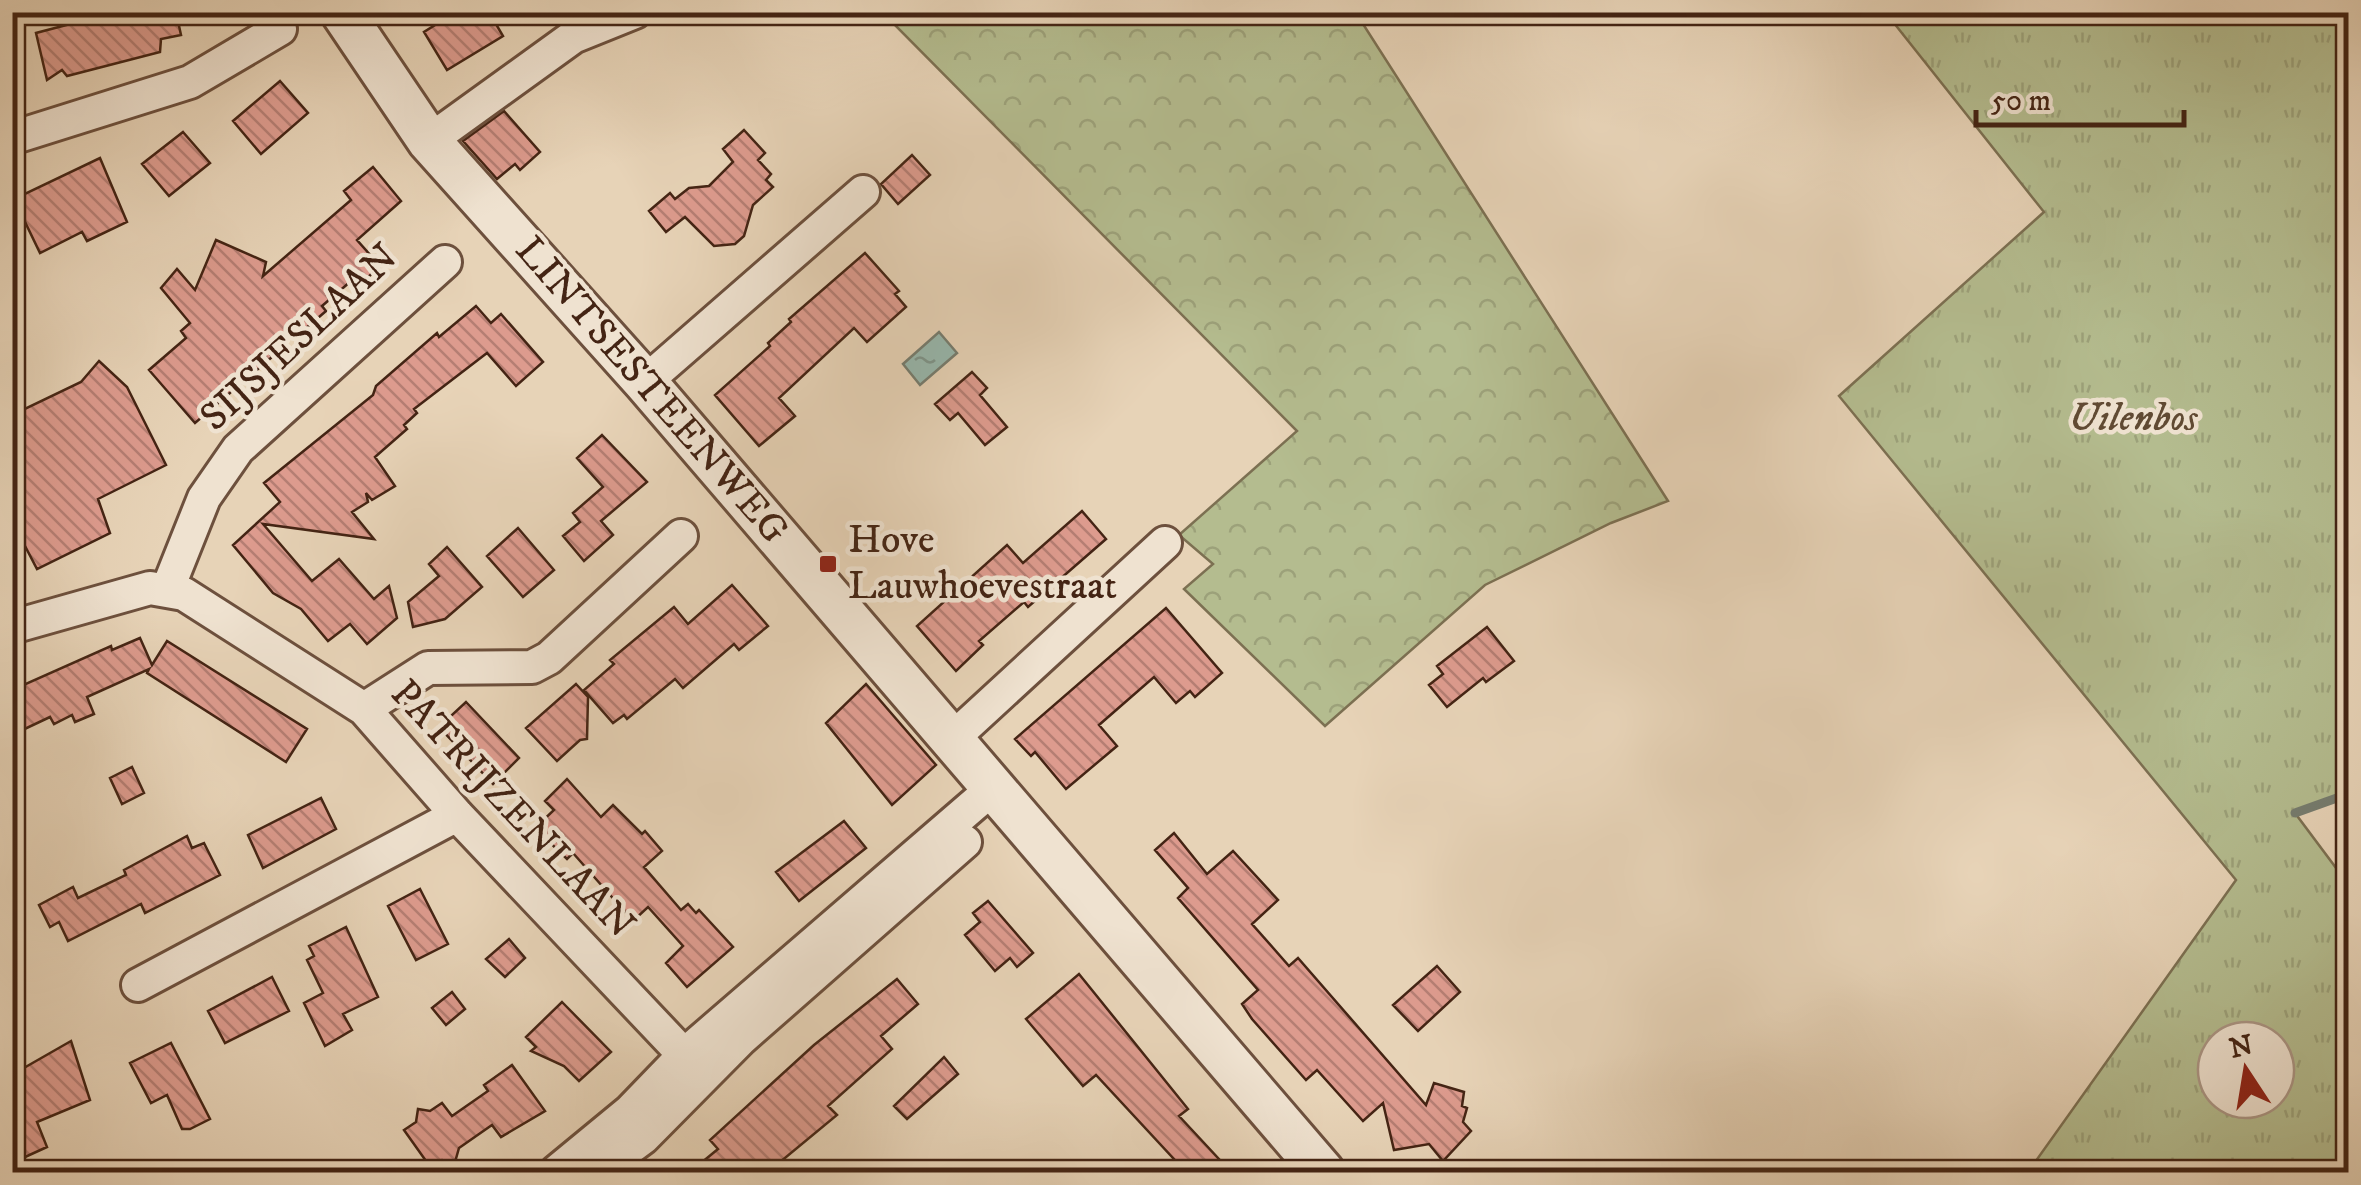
<svg xmlns="http://www.w3.org/2000/svg" width="2361" height="1185" font-family="'IM FELL DW Pica',serif">
	<style>
		.grass { fill: url(#grass-tufts); stroke: #7c7052; stroke-width: 2.5; fill-rule: evenodd }
		.forest { fill: url(#forest-crowns); stroke: #7c7052; stroke-width: 2.5 }
		.water { fill: url(#water-ripples); stroke: #767d70; stroke-width: 2.5 }
		.lines { fill: none; stroke-linecap: round; stroke-linejoin: round }
		.stream { stroke: #767d70; stroke-width: 9 }
		.building { fill: url(#building-back-hatch); stroke: #442414; stroke-width: 2.5 }
		.minor-casing { stroke: #6d503d; stroke-width: 38 }
		.tertiary-casing { stroke: #6d503d; stroke-width: 48 }
		.minor { stroke: #efe2d0; stroke-width: 32 }
		.tertiary { stroke: #efe2d0; stroke-width: 42 }
		.poi-dot { fill: #8f2418; stroke: #efe2d0; stroke-width: 4 }
		.labels { text-anchor: middle; dominant-baseline: central; stroke-width: 9; stroke-linejoin: round; paint-order: stroke }
		.street-label { font-size: 40px; fill: #442414; stroke: #efe2d0 }
		.park-label { font-size: 40px; font-style: italic; fill: #604a33; stroke: #efe2d0 }
		.poi-label { font-size: 40px; fill: #442414; stroke: #efe2d0; text-anchor: start }
	</style>
	<defs>
		<pattern id="grass-tufts" width="24" height="20" patternUnits="userSpaceOnUse" patternTransform="scale(2.5)"><rect width="24" height="20" fill="#b4bc8f"/><path d="M3 7l-1-3M5 7V3M7 7l1-3M15 17l-1-3M17 17v-4M19 17l1-3" fill="none" stroke="#9ca17a"/></pattern>
		<pattern id="forest-crowns" width="20" height="18" patternUnits="userSpaceOnUse" patternTransform="scale(2.5)"><rect width="20" height="18" fill="#b4bc8f"/><path d="M2 6a3 3 0 1 1 6 0M12 15a3 3 0 1 1 6 0" fill="none" stroke="#9ca17a"/></pattern>
		<pattern id="water-ripples" width="26" height="14" patternUnits="userSpaceOnUse" patternTransform="scale(2.5)"><rect width="26" height="14" fill="#97b8ae"/><path d="M2 4q2-2 4 0t4 0M15 11q2-2 4 0t4 0" fill="none" stroke="#7d958c"/></pattern>
		<pattern id="building-back-hatch" width="6" height="6" patternUnits="userSpaceOnUse" patternTransform="scale(2.5)"><rect width="6" height="6" fill="#dd9b8e"/><path d="M-1 5l2 2M0 0l6 6M5-1l2 2" fill="none" stroke="#b57e73"/></pattern>
	</defs>
	<rect width="100%" height="100%" fill="#e7d3b7"/>
	<filter id="stains"><feTurbulence type="fractalNoise" baseFrequency=".002" numOctaves="4"/><feColorMatrix values="0 0 0 0 .2 0 0 0 0 .09 0 0 0 0 .02 0 0 0 .5 -.17"/></filter>
	<radialGradient id="worn" r=".72"><stop offset=".6" stop-color="#630" stop-opacity="0"/><stop offset="1" stop-color="#630" stop-opacity=".3"/></radialGradient>
	<path class="grass" d="M1886 13H2348V794L2295 813 2348 884V1172H2028L2236 880 1839 396 2044 212ZM2216 1040H2276V1100H2216Z"/>
	<path class="forest" d="M883 13H1356L1668 501 1611 523 1485 585 1325 726 1184 589 1213 564 1179 535 1297 431Z"/>
	<path class="water" d="M939 332 957 353 920 385 903 364Z"/>
	<g class="lines">
		<path class="stream" d="M2295 813 2348 794"/>
	</g>
	<path class="building" d="M116 12H176L181 35 161 39 160 52 67 76 62 70 47 80 36 33Z
		M456 12H489L503 36 447 70 424 32Z
		M280 81 308 113 261 154 233 121Z
		M504 111 540 152 520 170 515 164 497 179 463 141Z
		M744 130 765 153 758 160 771 174 766 180 773 187 753 205 744 236 735 244 714 246 685 217 666 232 649 211 670 193 675 199 689 188 709 186 733 162 723 149Z
		M183 132 210 163 169 196 142 164Z
		M912 155 930 175 898 204 881 184Z
		M100 158 127 222 87 241 82 232 40 253 14 199Z
		M373 167 401 201 357 240 380 266 364 281 358 275 322 306 326 311 305 329 300 324 268 351 272 357 195 423 149 370 186 338 181 331 190 323 161 288 177 269 195 290 216 240 266 262 263 276 351 200 344 191Z
		M865 253 899 291 895 294 906 307 867 342 854 328 779 398 795 416 759 446 715 395 770 346 768 343 791 322 789 319Z
		M476 306 491 323 501 314 543 362 516 386 487 353 414 409 417 413 404 425 407 429 375 457 395 486 372 500 366 493 368 502 352 512 374 539 263 524 312 581 339 559 374 599 389 586 397 618 367 644 350 624 328 641 301 609 273 593 233 545 280 502 264 483 373 395 376 386 437 333 439 337Z
		M99 361 127 387 166 465 98 499 110 533 37 569 12 521V415L81 382Z
		M972 372 987 388 980 395 1007 427 985 445 958 413 950 420 935 404Z
		M602 435 647 482 601 521 613 535 584 561 563 536 580 522 573 513 603 487 577 458Z
		M1082 511 1106 539 1028 607 1024 602 979 641 983 645 956 671 917 626 1007 545 1023 563Z
		M518 528 554 570 523 597 487 556Z
		M447 547 482 587 445 619 413 627 408 602 439 576 429 564Z
		M732 585 768 626 739 650 734 644 683 688 675 679 627 719 624 715 613 723 584 690 614 664 610 660 674 607 688 624Z
		M1166 608 1222 673 1195 697 1190 691 1176 703 1154 677 1099 725 1117 746 1066 789 1035 752 1031 756 1015 739Z
		M1487 627 1514 661 1486 682 1483 678 1447 707 1429 685 1443 674 1437 666Z
		M140 638 152 665 167 641 307 729 286 762 147 673 149 669 87 697 94 714 75 722 72 715 54 724 50 717 12 735V690L111 646 112 650Z
		M576 684 588 697 587 739 580 740 557 761 526 728Z
		M866 684 936 765 892 805 826 723Z
		M466 702 519 758 493 784 439 727Z
		M132 767 144 793 122 804 110 778Z
		M567 779 601 817 613 805 642 834 645 831 662 851 644 867 681 910 688 904 696 913 699 910 733 947 687 987 666 963 683 946 648 907 633 921 573 853 567 859 535 828 554 810 545 801Z
		M321 798 336 829 263 868 248 835Z
		M844 821 866 848 799 901 776 872Z
		M1174 833 1207 874 1233 851 1278 900 1252 924 1289 966 1298 958 1426 1105 1434 1083 1464 1092 1462 1106 1467 1108 1463 1122 1471 1131 1443 1161 1429 1144 1394 1150 1383 1103 1363 1121 1317 1070 1306 1080 1252 1019 1242 1004 1258 990 1178 898 1188 888 1155 850Z
		M187 836 192 848 204 843 220 875 145 913 141 904 68 941 59 922 50 927 39 905 73 887 78 898 126 875 124 870Z
		M420 889 448 944 416 960 388 906Z
		M988 901 1033 953 1017 967 1010 958 995 971 965 935 980 922 973 913Z
		M346 927 378 997 343 1014 352 1030 325 1046 304 1003 323 993 307 960 314 956 309 946Z
		M509 939 525 958 505 977 486 959Z
		M1437 966 1460 992 1418 1031 1393 1005Z
		M1079 974 1188 1109 1179 1116 1231 1172H1186L1096 1075 1083 1086 1026 1019Z
		M272 977 289 1011 225 1043 208 1011Z
		M897 979 918 1004 881 1036 892 1049 828 1106 837 1115 768 1172H690L718 1149 710 1140 814 1045Z
		M452 992 465 1009 446 1025 432 1008Z
		M562 1002 611 1052 579 1081 564 1066 531 1051 536 1047 526 1037Z
		M71 1041 90 1100 37 1122 47 1147 12 1163V1067L15 1073Z
		M171 1043 210 1119 190 1129H182L167 1095 151 1103 130 1063Z
		M944 1057 958 1074 907 1119 894 1106Z
		M512 1065 545 1111 501 1137 492 1125 459 1148 455 1162 442 1160 431 1168 404 1130 416 1122 418 1109 430 1111 442 1103 452 1116 488 1091 484 1085Z"/>
	<g class="lines">
		<defs>
			<path id="minor" d="M12 138 190 82 280 29
				M429 141 573 37 635 12
				M645 382 863 192
				M168 588 204 498 238 449 445 262
				M12 627 150 588 184 594 364 709 457 815 704 1076
				M364 709 428 668 532 667 549 658 681 536
				M952 739 1165 543
				M138 985 457 815
				M556 1172 630 1111 684 1055 992 789
				M597 1172 643 1138 741 1039 965 842"/>
			<path id="tertiary" d="M342 12 429 141 645 382 1323 1172"/>
		</defs>
		<use href="#minor" class="minor-casing"/>
		<use href="#tertiary" class="tertiary-casing"/>
		<use href="#minor" class="minor"/>
		<use href="#tertiary" class="tertiary"/>
	</g>
	<rect class="poi-dot" x="818" y="554" width="20" height="20" rx="5"/>
	<g class="labels">
		<g class="street-label">
			<text transform="translate(300 338) rotate(-43)">SIJSJESLAAN</text>
			<text transform="translate(651 391) rotate(49)">LINTSESTEENWEG</text>
			<text transform="translate(512 810) rotate(47)">PATRIJZENLAAN</text>
		</g>
		<g class="park-label">
			<text x="2133" y="419">Uilenbos</text>
		</g>
		<g class="poi-label">
			<text x="848" y="541">Hove<tspan x="848" dy="46">Lauwhoevestraat</tspan></text>
		</g>
	</g>
	<rect width="2361" height="1185" fill="none" stroke="#e7d3b7" stroke-width="50"/>
	<rect x="15" y="15" width="2331" height="1155" fill="none" stroke="#442414" stroke-width="5"/>
	<rect x="25" y="25" width="2311" height="1135" fill="none" stroke="#442414" stroke-width="2.5"/>
	<g transform="translate(2246 1070) rotate(348)"><circle r="48" fill="#efe2d0" stroke="#ab9685" stroke-width="2.5"/>
	<path d="M0-8L18 38L0 25L-18 38Z" fill="#8f2418"/>
	<text y="-15" font-size="28" font-weight="bold" text-anchor="middle" fill="#442414">N</text>
	</g>
	<path d="M1976 110v15h208v-15" fill="none" stroke="#442414" stroke-width="5"/>
	<text x="1991" y="110" font-size="30" fill="#442414" stroke="#efe2d0" stroke-width="8" paint-order="stroke">50 m</text>
	<rect width="100%" height="100%" filter="url(#stains)"/>
	<rect width="100%" height="100%" fill="url(#worn)"/>
</svg>
